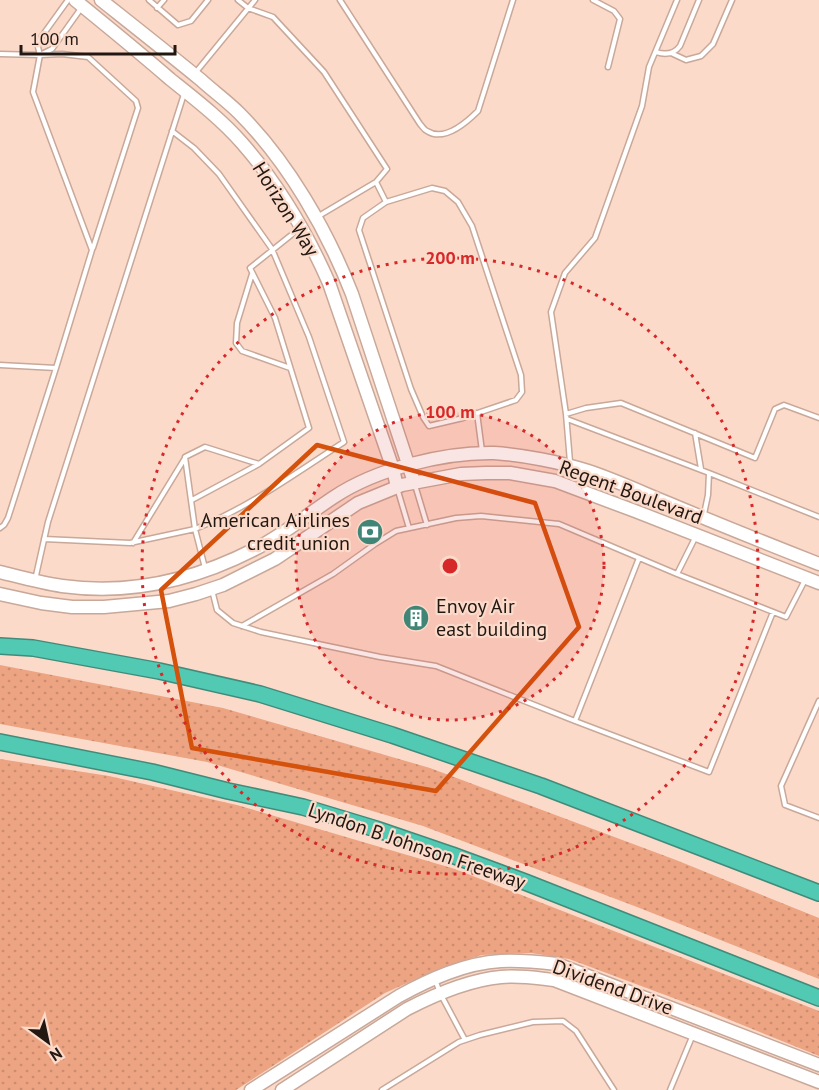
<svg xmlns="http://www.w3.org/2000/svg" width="819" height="1090" font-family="'PT Sans',sans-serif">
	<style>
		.grass { fill: url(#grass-dots) }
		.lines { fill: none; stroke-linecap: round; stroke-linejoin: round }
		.lane-casing { stroke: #c8a899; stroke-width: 7 }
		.secondary-casing { stroke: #c8a899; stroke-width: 15 }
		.highway-casing { stroke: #418b7a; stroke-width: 18 }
		.lane { stroke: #fff; stroke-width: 4 }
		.secondary { stroke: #fff; stroke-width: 12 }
		.highway { stroke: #51c9b3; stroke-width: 15 }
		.marked { fill: none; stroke: #d4520c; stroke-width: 4.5; stroke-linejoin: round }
		.ring { fill: none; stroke: #d62828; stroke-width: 3; stroke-dasharray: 3 6 }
		.labels { text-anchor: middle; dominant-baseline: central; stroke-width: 4.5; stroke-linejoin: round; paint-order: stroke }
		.street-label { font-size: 20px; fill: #221711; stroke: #fcdaca }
		.poi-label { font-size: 20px; fill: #221711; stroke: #fcdaca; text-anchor: end }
		.centre { fill: #d62828; stroke: #fcdaca; stroke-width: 3 }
		.ring-label { font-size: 18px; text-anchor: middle; font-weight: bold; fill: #d62828; stroke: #fcdaca; stroke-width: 4.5; stroke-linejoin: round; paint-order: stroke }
	</style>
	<defs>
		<pattern id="grass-dots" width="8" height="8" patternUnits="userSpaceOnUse" patternTransform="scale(1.5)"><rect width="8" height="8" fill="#eda482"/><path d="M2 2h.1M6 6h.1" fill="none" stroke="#cb8c6f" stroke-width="1.8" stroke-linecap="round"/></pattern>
	</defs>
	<rect width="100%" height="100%" fill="#fcdaca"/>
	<path class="grass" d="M0 665 223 708 430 768 676 860 819 918V979L637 907 423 826 207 762 0 724Z
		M0 759 109 776 237 805 455 869 819 1011V1056L708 1011 569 959 531 953 482 955 443 967 385 993 236 1090H0Z"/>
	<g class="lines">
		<defs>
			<path id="lane" d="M68 0 37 43 40 55 52 49 82 7
				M149 0 178 25 191 21 208 0
				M238 0 248 8 273 17 324 72 387 169 376 182 317 217
				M340 0 420 124C423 127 424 130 427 131 444 142 466 123 478 111L513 0
				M593 0 614 11 620 19 608 67
				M157 8 164 0
				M656 52C665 55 674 54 680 46L699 0
				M671 53 686 60 701 56 713 44 732 0
				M0 54 40 55 62 54 88 57 136 101 138 108 93 248
				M196 72 255 0
				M172 131 194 148 219 174 272 249 309 337 344 442C296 473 248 508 195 529L205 568
				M376 182 386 202 363 218 359 230 411 389 423 417 429 426 463 418 516 400 522 392 521 375 472 226 458 202 445 191 432 188 386 202
				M252 274 237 323 236 343 242 351 290 368
				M0 365 56 368 92 250 33 92 40 55
				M477 413 482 451
				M566 414 551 312 565 273 595 238 642 106 649 67 677 0
				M567 419 709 473 708 495 704 514
				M695 433 701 469
				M570 462 566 414 586 408 621 403 755 458 775 409 784 405 819 418
				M259 464 309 428 275 318 250 268 300 228
				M709 473 819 517
				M415 485 427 525
				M398 491 409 528
				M0 528 4 525 8 518 56 368
				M44 539 130 543 195 529 185 457 205 447 259 464 192 500
				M133 543 185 458
				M639 558 575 721 709 772 773 612
				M677 574 786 617 805 580
				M35 580 48 522 184 94
				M212 590 217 610 233 623 261 632 380 657 436 666 575 721
				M242 626 333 574 375 544 396 531 456 518 481 516 559 524 677 574 695 538
				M819 701 781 786 785 805 819 818
				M436 982 440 993 465 1040
				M382 1090 459 1042 480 1035 533 1022 563 1021 576 1031 614 1090
				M670 1090 692 1037"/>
			<path id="secondary" d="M75 0C107 26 139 52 170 79 195 99 221 119 242 143 278 184 307 233 329 283L393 469 397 487
				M101 0C135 27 168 53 201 80 213 91 227 101 239 113 288 162 327 230 352 294L414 482
				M0 572C20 577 41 583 62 586 129 595 195 580 255 549 283 535 308 514 334 497 376 469 444 452 494 453 523 455 560 462 588 471 615 480 641 492 668 503 718 524 768 544 819 564
				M0 594 41 603 72 607H104L169 601 196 594 223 585 275 559 358 503 402 485 461 474 486 473H510L555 481 635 511 819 583
				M251 1090 399 996C430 979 465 963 501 961 520 960 539 962 557 964L819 1065
				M282 1090 407 1009C436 994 468 980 501 977 519 975 536 978 554 980L819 1082"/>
			<path id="highway" d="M0 646 33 648 159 671 260 694 392 735 541 786 819 893
				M0 742 152 772 228 791 303 807 376 829 452 855 525 882 819 998"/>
		</defs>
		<use href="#lane" class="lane-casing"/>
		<use href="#secondary" class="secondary-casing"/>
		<use href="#highway" class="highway-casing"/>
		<use href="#lane" class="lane"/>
		<use href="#secondary" class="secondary"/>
		<use href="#highway" class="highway"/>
	</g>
	<path class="marked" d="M317 445 535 503 579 627 436 791 192 748 161 590Z"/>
	<circle cx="450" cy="566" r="154" fill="#d62828" fill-opacity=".12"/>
	<g class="ring">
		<circle cx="450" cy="566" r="154"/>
		<circle cx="450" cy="566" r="308"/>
	</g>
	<defs>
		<symbol id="bank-disc" viewBox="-11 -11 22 22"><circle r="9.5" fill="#418577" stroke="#fcdaca"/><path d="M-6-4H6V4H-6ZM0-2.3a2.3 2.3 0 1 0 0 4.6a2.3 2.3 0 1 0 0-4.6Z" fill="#fff"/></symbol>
		<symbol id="building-disc" viewBox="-11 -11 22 22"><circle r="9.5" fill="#418577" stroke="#fcdaca"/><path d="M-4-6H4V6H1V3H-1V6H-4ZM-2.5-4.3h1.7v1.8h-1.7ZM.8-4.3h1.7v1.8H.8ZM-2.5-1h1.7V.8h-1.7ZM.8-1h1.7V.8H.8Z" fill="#fff"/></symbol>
	</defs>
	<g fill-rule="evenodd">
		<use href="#bank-disc" x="355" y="517" width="30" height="30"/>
		<use href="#building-disc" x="401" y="603" width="30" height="30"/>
	</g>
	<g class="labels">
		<g class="street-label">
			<text transform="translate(286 209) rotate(58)">Horizon Way</text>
			<text transform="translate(631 492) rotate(20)">Regent Boulevard</text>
			<text transform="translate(417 846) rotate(19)">Lyndon B Johnson Freeway</text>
			<text transform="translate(613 987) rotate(20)">Dividend Drive</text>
		</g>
		<g class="poi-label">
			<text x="350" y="520">American Airlines<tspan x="350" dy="23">credit union</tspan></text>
			<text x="436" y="606" text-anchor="start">Envoy Air<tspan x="436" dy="23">east building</tspan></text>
		</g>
	</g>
	<circle cx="450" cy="566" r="9" class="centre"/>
	<g class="ring-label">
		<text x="450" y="264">200 m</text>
		<text x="450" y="418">100 m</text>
	</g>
	<g transform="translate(48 1042) rotate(147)" stroke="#fcdaca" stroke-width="4.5" paint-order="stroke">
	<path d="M0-4.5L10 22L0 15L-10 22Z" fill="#221711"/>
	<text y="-9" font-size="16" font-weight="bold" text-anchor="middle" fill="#221711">N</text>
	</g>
	<path d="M21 45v9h154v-9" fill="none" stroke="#221711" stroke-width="3"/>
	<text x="30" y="45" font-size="18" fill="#221711" stroke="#fcdaca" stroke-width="4.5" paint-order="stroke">100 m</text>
</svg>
